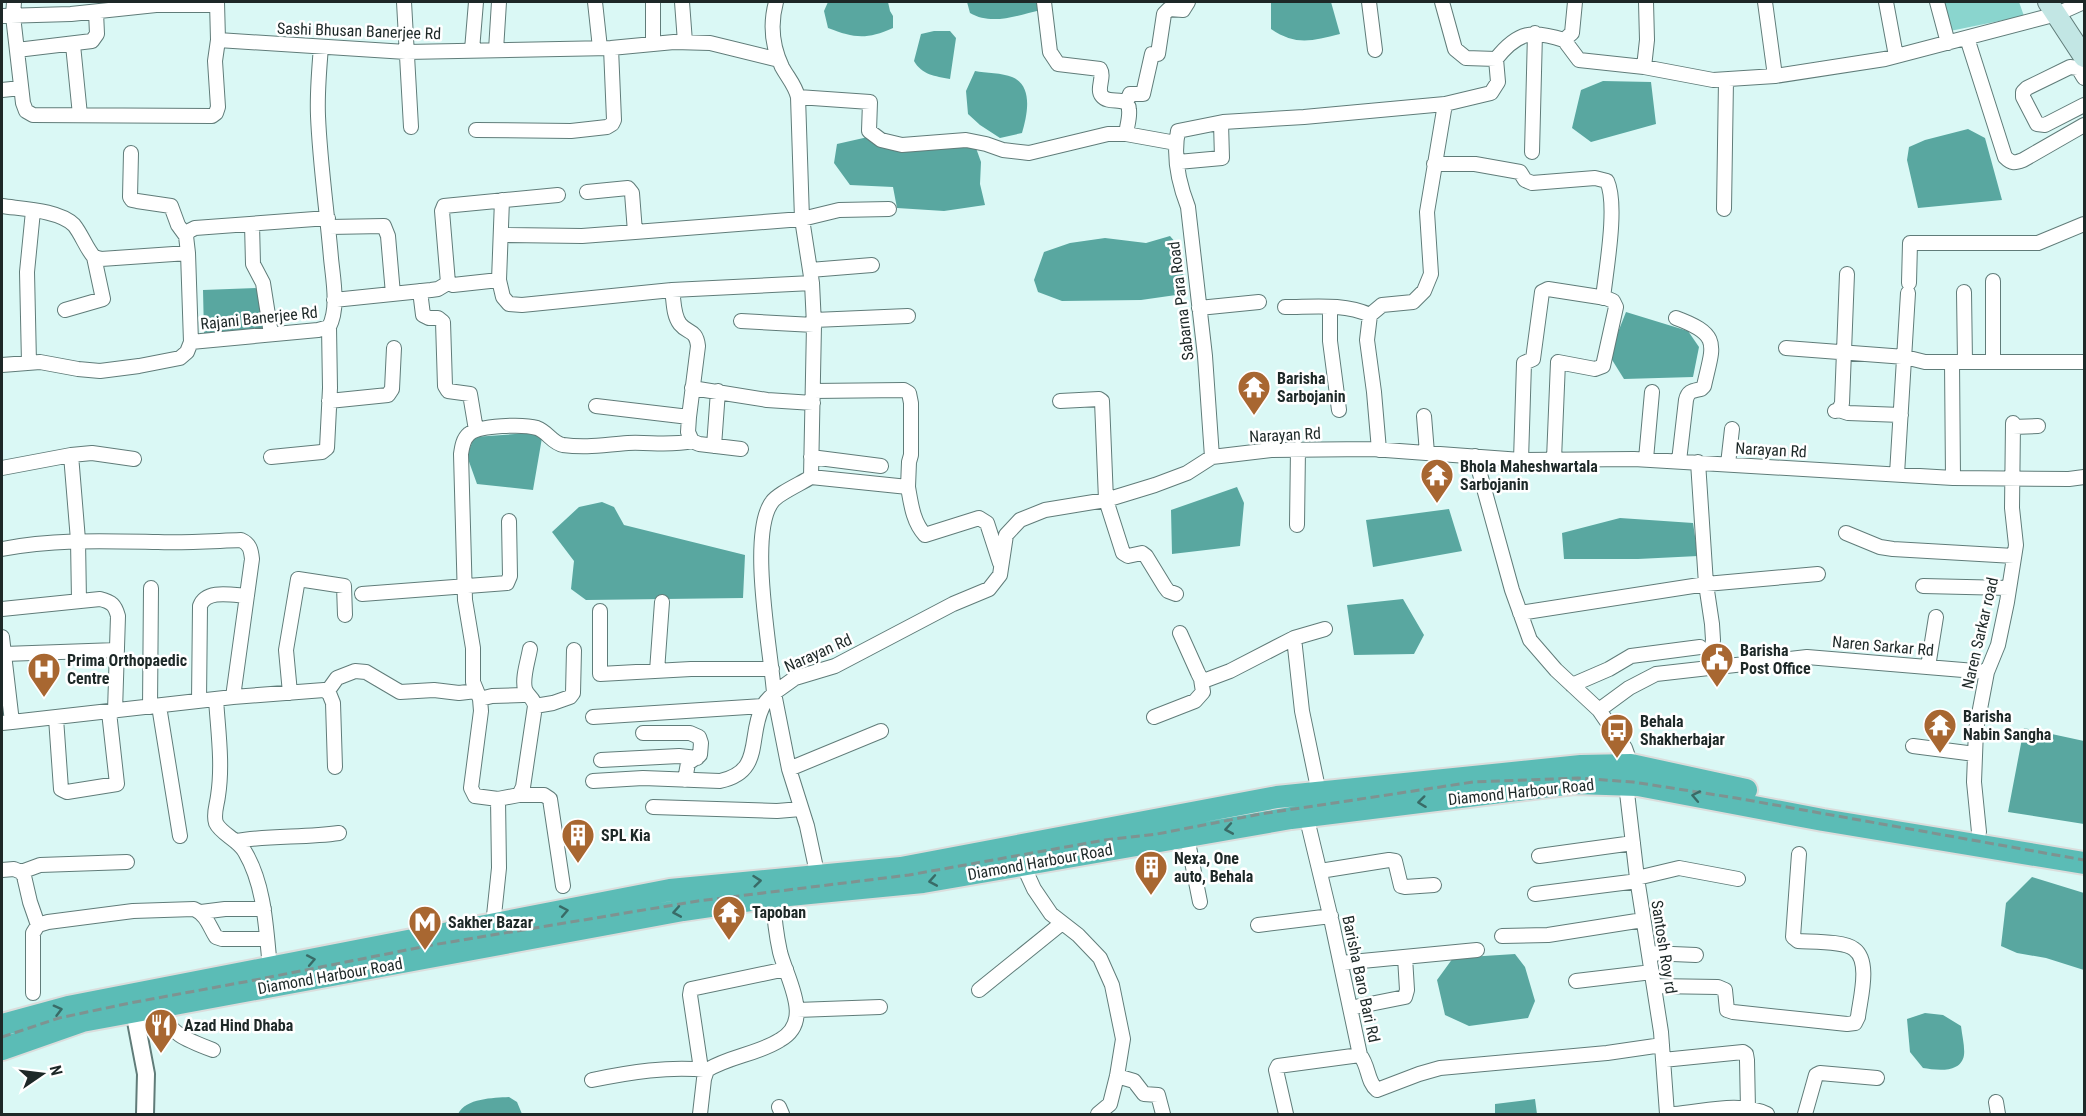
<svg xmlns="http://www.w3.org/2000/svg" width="2086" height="1116" font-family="'Roboto Condensed',sans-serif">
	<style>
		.green { fill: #8ad5ce }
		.water { fill: #59a7a0 }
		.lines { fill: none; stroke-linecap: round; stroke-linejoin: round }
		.minor-casing { stroke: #607c79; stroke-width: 16 }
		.tertiary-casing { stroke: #607c79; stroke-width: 20 }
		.secondary-casing { stroke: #607c79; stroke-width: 22 }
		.trunk-casing { stroke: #dbdddc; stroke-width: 26 }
		.minor { stroke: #fff; stroke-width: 14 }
		.tertiary { stroke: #fff; stroke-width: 16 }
		.secondary { stroke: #c2e6e4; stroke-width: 20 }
		.trunk { stroke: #5bbcb6; stroke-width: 22 }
		.rail { stroke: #7e9391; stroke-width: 3; stroke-dasharray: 9 4.5; stroke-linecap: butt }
		.oneway { stroke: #396b67 }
		.labels { text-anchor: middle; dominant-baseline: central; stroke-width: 5; stroke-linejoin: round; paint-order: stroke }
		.street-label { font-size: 16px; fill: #1d2827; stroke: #fff }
		.poi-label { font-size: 16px; font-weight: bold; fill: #1d2827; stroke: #fff; text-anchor: start }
	</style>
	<rect width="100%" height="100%" fill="#daf8f5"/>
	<path class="green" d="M1943 2H2019L2024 16 1950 31Z"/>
	<path class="water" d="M828 2H888L890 11 893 16V28C866 40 854 38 828 28L824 11Z
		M967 2H1040L1041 10C1018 15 992 26 970 13Z
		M1271 2H1331L1340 34C1312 41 1296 46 1271 29Z
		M934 31H950L956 38 950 79C935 76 922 75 914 61L921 34Z
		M975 71C985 73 1003 73 1012 77 1034 86 1027 116 1022 133L1000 138 980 125 968 114 966 91Z
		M1603 81 1651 82 1656 124 1591 142 1572 128 1581 90Z
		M1968 129 1985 138 2002 200 1918 208 1907 160 1909 147 1925 140Z
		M868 137 935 140 976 148 981 162 980 184 985 205 944 211 897 208 893 187 850 185 834 163 837 144Z
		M1170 236C1185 251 1184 274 1183 294L1141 300 1062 301 1038 292 1034 280 1044 252 1070 243 1105 238 1146 243Z
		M259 288 265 330 204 334 203 290Z
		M1626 312 1688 331 1699 347 1693 377 1624 379 1609 355Z
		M543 432 533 490 477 484 467 456 474 437Z
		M1237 487 1244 503 1240 546 1172 554 1171 510Z
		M602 502 614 507 624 525 745 555 743 598 586 600 571 589 574 561 552 532 579 507Z
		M1449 509 1462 551 1373 567 1366 520Z
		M1620 518 1693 523 1698 556 1638 559H1564L1562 533Z
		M1403 599 1424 635 1414 654 1354 655 1347 605Z
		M2024 728 2084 741V824L2008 812Z
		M2032 877 2084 893V970L2046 958 2017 953 2001 946 2006 903Z
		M1515 954 1525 967 1535 1001 1528 1018 1469 1026 1445 1015 1437 980 1453 958Z
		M1925 1013 1943 1015 1961 1026C1962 1035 1965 1047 1964 1055 1961 1074 1936 1070 1923 1068L1910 1052 1907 1019Z
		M509 1097 517 1102 522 1114H458C466 1098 493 1098 509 1097Z
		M1535 1099 1537 1114H1495V1104Z"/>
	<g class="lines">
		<defs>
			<path id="minor" d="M14 2 13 16 23 103 26 111 33 115 212 116 216 113 218 107 215 61 218 40 406 52 611 48 674 42 710 43 779 60
				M217 2 218 40
				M404 2 411 127
				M595 2 600 48
				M653 2V44
				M682 2 685 42
				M1044 2 1050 52 1058 64 1100 69C1105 77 1096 89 1102 96 1109 105 1129 95 1129 110 1130 117 1127 126 1126 134
				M1369 2 1375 50
				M1442 2 1455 49 1466 58 1496 59C1518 31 1532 30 1564 40L1572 33 1575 2
				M1765 2 1775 76
				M1886 2 1896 56
				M1937 2 1948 43
				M2 16 71 14 156 5H217
				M1967 38 2005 157C2012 164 2015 163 2023 160L2084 125
				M1564 40 1579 60 1644 67 1713 80 1775 76 1885 59 2057 14 2084 2
				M73 45 80 115
				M321 47C319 70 317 93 318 116 320 164 327 211 331 258 333 279 339 308 329 327L318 330 191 342 188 253 186 236 189 231 195 228 328 218
				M17 50 92 41 97 34 96 12
				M472 50 476 2
				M496 50 499 2
				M1644 67 1647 40 1646 2
				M2084 78 2078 68 2070 67 2027 88 2023 92V97L2037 124 2045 125 2084 105
				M2 90 21 88
				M798 97 870 102 869 131 881 140 902 145 966 140 986 144 1003 150 1029 153 1108 134H1126L1176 143
				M1126 103 1130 94H1143L1152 54H1158L1164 14 1169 9 1183 10 1188 2
				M476 130 571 131 607 127 612 124 614 120 611 48
				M1532 152 1535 33
				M131 153 130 197 132 200 137 201 171 206 178 225 186 236
				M1178 162 1222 158 1221 123
				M1434 164H1475L1520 172 1525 180 1532 183 1595 178 1607 181C1618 205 1606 270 1603 298
				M587 192 628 188 632 193 635 232
				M502 200 499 280 503 297 509 304 522 305 672 290 812 283
				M2 206C22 209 59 210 74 225 82 235 86 248 94 257L101 259 188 253
				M1724 209 1726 80
				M252 224 253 264 263 283 271 334
				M329 227 384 226 388 236 393 294
				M501 235 582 236 635 232 802 219 839 210 889 209
				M810 270 872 265
				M499 280 453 285 448 283 442 211 444 206 558 195
				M1909 283 1910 243H2038L2084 224
				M672 290C674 301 673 315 680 324 688 334 696 329 698 346L689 417
				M420 291 423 315 429 318H438L443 322 445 386 448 391 470 394 476 430
				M1964 292 1965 362
				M334 300 431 290 438 289 448 283
				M1285 307C1313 307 1344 303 1370 315
				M1330 307V341L1339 410
				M1199 308 1259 302
				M65 310 103 299 94 257
				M1676 318C1722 335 1713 345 1704 386L1701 389C1692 391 1688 391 1686 400L1679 461
				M814 320 908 316
				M741 321 814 325
				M1786 348 1905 357 1925 362H2084
				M1952 362 1953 478
				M1993 362V281
				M29 363 27 272 33 211
				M2 365 40 362 78 369 100 371 139 366 180 358 187 352 191 342
				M692 388 767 400 813 403
				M813 391 904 390 909 393 911 403V455L909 462 908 487
				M329 401 388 395 392 389 394 348
				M1060 401 1099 399 1102 401 1106 500 1123 553 1128 556 1142 553 1146 556 1165 587 1168 591 1176 594
				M596 406 689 417 688 432 692 441 699 444 741 449
				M1839 410 1848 413 1901 415
				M1835 411 1839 410 1842 403 1847 274
				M1424 416 1427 453
				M2013 427 2038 426
				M714 446 718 391
				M1379 450 1374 392 1367 340 1370 315 1382 305 1413 302 1424 291 1431 274 1427 212 1445 104 1491 93 1498 82 1496 59
				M71 455 78 540 79 601
				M1475 456 1512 590 1530 640 1556 670 1599 710
				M271 457 322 452 327 448 330 388 329 327
				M811 457 881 466
				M1212 457 1205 356 1188 207C1179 184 1173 156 1178 131L1223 122 1304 117 1445 104
				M1646 459 1652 392
				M1521 460 1524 363 1533 359 1542 292 1548 289 1606 298 1613 301 1616 307 1603 366 1595 369 1558 362 1554 459
				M1698 462 1706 584 1712 624 1713 640 1709 667
				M1728 464 1732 429
				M2 468 71 455 92 453 134 459
				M1897 474 1908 293
				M811 477 908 487C911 504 913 522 925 535L979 518 987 523 1000 563
				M1297 525 1298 449
				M1846 533 1880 547 1893 549 2014 556
				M2 549C54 539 105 541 158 542 185 543 213 541 241 540 250 544 251 550 252 559L233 697
				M1923 586 2009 588
				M362 594 507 583 510 576 509 521
				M2 609 100 599C112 602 115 605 118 616L115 711
				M600 611V674L691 669H772
				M1520 613 1706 584 1818 574
				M1180 633 1198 673 1201 679 1206 680 1230 671 1294 638
				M2 637 12 722 2 723
				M4 654 117 650
				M1928 667 1936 617
				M657 671 662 602
				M1572 685 1609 669 1631 656 1700 647
				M327 692 337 678 355 671 366 672 400 692 434 690 459 693 476 691
				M290 693 286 650 298 579 344 586 345 615
				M216 699C218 731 223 764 218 796 217 805 213 814 216 823 221 834 239 840 245 852 265 886 266 929 270 968
				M480 699 492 696 523 695 526 692
				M199 701 200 606C206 589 232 595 247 596
				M159 706 180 836
				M535 706 553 703 570 697 573 693 574 650
				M150 707 151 588
				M593 717 763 706
				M1154 717 1195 701 1203 692 1201 679
				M56 718 61 789 67 792 117 784 109 712
				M12 722 233 697 324 690 329 693 333 703 335 767
				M643 733H690L699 737 701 743 700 755 688 763 685 780
				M1913 746 1975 754
				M601 760 679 756 697 758
				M789 769 881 731
				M593 781 643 778 720 781C763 772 748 738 762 708 764 702 770 698 774 693 771 652 748 534 772 502 777 494 802 483 811 477L814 325 812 283 802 219 798 97C795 85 788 78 782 67 772 46 770 24 776 2
				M1319 793 1302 711 1294 638 1325 629
				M519 795H544L550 799 563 886
				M498 799 519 795 523 787 535 706C534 698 527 696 525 689 522 678 528 661 530 649
				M653 807 777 811 801 809
				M1979 832 1974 782 1976 730 1987 672 1998 645 2007 602 2016 545 2012 508 2013 423
				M1187 837 1200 902
				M236 841C270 835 305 838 339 833
				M1539 856 1633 843
				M1023 865 1034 889 1051 914 1078 935 1100 958 1112 985 1123 1039 1117 1076 1110 1104 1098 1114
				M2 870 14 869 21 872 24 876 30 902 38 925
				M1320 871 1389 860 1395 861 1401 886 1405 887 1434 885
				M21 872 40 865 127 862
				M1637 878 1679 868 1738 879
				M819 882 807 826 789 769 774 693 795 678 835 666 953 604 989 589 1000 575 1006 535 1020 520 1045 510 1106 500 1155 485 1187 473 1212 457 1271 450 1372 449 1521 460 1634 459 1953 478 2069 479 2084 477
				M1535 894 1638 881
				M201 912 225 909H264
				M493 925 499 868 498 799 475 796 471 788 481 711 480 699 473 682V648L465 600 461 454C462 447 463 439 469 434 479 425 524 424 537 428 548 432 552 443 563 445 585 448 607 445 628 443 650 442 671 446 692 441
				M1258 925 1331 916
				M1502 936 1548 935 1643 920
				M1649 953 1696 955
				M1341 963 1477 950
				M1576 981 1652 972
				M1654 986 1718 987 1725 990 1727 1010 1733 1012 1847 1024 1855 1023 1858 1017C1860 999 1871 961 1854 949 1845 941 1811 942 1798 941L1793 937 1799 854
				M979 990 1062 923
				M33 993V933L38 925 48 922 133 911 194 909C207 915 209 926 216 937L222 939H267
				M154 1008C175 1035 181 1038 213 1050
				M1350 1008 1405 997 1407 990 1405 957
				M797 1010 880 1007
				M1360 1055C1369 1066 1367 1082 1377 1090L1419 1074 1440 1068 1607 1053 1662 1045
				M1663 1060 1743 1052 1746 1054 1747 1060 1748 1109
				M701 1069 690 995 691 989 786 969
				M1117 1076 1134 1081 1144 1094 1158 1095 1163 1114
				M592 1080C631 1072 668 1066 707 1070
				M1996 1102 1998 1114
				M779 1107 782 1114
				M700 1114 704 1079 707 1070C730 1056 758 1054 780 1040 814 1021 787 980 780 952 776 934 774 915 773 897
				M1286 1114 1276 1070 1278 1066 1360 1055 1332 923 1305 811
				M1667 1114 1661 1032 1637 878 1626 784 1631 765 1625 748 1599 710 1629 688 1656 674 1807 657 1987 672
				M1674 1114C1703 1112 1739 1101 1767 1114
				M1805 1114 1816 1075 1820 1073 1877 1078"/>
			<path id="tertiary" d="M134 1011 146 1074 145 1114"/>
			<path id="secondary" d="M2048 2 2084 57"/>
			<path id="trunk" d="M2 1025 68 1007 670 890 901 868 1277 797 1581 766 1631 765 1746 790
				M2 1049 82 1021 683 910 779 896 923 882 1291 818 1574 783 1638 785 1823 820 2084 863"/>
		</defs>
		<use href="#minor" class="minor-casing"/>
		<use href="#tertiary" class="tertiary-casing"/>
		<use href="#secondary" class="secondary-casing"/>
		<use href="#trunk" class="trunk-casing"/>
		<use href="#minor" class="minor"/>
		<use href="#tertiary" class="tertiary"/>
		<use href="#secondary" class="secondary"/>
		<use href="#trunk" class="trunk"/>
		<path class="rail" d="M2 1037 59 1018 130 1003 255 980 432 945 698 901 909 875 1105 840 1157 834 1261 814 1473 782 1578 778 1633 782 1736 798 2084 860"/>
	</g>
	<defs><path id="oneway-chevron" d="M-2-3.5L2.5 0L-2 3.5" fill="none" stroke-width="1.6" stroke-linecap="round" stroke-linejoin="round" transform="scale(1.5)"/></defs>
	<g class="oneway">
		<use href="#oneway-chevron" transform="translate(1696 796) rotate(-169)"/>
		<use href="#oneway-chevron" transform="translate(1422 802) rotate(173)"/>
		<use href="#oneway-chevron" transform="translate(1229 829) rotate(170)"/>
		<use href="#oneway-chevron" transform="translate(757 881) rotate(-6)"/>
		<use href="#oneway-chevron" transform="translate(933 881) rotate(170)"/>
		<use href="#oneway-chevron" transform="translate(564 911) rotate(-11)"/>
		<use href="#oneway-chevron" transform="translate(677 912) rotate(170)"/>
		<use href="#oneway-chevron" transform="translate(311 960) rotate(-11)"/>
		<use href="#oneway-chevron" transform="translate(58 1010) rotate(-15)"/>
	</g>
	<defs>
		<symbol id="temple-pin" viewBox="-11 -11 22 30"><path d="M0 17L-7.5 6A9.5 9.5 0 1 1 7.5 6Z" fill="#a86731" stroke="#fff"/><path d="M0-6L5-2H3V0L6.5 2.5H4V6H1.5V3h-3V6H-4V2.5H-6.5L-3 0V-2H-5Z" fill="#fff"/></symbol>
		<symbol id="civic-pin" viewBox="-11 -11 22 30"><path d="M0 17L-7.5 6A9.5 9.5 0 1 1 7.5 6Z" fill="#a86731" stroke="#fff"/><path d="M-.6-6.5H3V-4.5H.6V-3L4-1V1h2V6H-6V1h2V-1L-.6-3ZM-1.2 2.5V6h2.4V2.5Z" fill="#fff"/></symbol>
		<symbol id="hospital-pin" viewBox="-11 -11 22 30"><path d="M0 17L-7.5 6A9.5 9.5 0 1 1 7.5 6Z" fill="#a86731" stroke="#fff"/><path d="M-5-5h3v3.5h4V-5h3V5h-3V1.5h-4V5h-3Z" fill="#fff"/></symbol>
		<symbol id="bus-pin" viewBox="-11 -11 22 30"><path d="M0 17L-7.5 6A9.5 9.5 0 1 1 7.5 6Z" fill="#a86731" stroke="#fff"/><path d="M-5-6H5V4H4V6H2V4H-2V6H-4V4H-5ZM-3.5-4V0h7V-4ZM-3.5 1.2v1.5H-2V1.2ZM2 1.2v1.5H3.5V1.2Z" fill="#fff"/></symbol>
		<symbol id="building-pin" viewBox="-11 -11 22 30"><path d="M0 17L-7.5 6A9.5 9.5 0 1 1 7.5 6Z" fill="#a86731" stroke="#fff"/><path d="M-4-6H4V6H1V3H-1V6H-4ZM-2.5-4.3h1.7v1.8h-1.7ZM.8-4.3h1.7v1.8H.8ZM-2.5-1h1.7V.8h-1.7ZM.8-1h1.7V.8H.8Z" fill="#fff"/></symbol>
		<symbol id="metro-pin" viewBox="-11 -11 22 30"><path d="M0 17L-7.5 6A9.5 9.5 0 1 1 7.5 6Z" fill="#a86731" stroke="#fff"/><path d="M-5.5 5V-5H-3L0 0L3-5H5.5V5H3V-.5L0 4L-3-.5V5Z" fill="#fff"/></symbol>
		<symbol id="restaurant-pin" viewBox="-11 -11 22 30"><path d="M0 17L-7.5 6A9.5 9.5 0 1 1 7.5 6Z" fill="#a86731" stroke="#fff"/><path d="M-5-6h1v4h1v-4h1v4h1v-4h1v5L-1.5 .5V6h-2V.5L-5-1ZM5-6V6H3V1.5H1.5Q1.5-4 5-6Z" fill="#fff"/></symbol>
	</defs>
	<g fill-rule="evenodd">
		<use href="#temple-pin" x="1235" y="368" width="38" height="52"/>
		<use href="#temple-pin" x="1418" y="456" width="38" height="52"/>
		<use href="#civic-pin" x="1698" y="640" width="38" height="52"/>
		<use href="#hospital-pin" x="25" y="650" width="38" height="52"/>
		<use href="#temple-pin" x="1921" y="706" width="38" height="52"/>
		<use href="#bus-pin" x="1598" y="711" width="38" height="52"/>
		<use href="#building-pin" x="559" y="816" width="38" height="52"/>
		<use href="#building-pin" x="1132" y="848" width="38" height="52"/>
		<use href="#temple-pin" x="710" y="893" width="38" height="52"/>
		<use href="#metro-pin" x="406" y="903" width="38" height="52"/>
		<use href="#restaurant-pin" x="142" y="1006" width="38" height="52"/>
	</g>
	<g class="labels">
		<g class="street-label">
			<text transform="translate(359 31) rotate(2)">Sashi Bhusan Banerjee Rd</text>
			<text transform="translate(1181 301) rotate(-97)">Sabarna Para Road</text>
			<text transform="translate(259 318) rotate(-6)">Rajani Banerjee Rd</text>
			<text transform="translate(1285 435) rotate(-3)">Narayan Rd</text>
			<text transform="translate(1771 450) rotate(3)">Narayan Rd</text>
			<text transform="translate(1980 633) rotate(-77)">Naren Sarkar road</text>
			<text transform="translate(1883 646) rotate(5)">Naren Sarkar Rd</text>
			<text transform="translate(818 653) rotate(-24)">Narayan Rd</text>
			<text transform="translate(1521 792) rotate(-6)">Diamond Harbour Road</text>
			<text transform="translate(1040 862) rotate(-10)">Diamond Harbour Road</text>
			<text transform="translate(1664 947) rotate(81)">Santosh Roy rd</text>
			<text transform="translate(330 976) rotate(-10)">Diamond Harbour Road</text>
			<text transform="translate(1361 979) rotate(78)">Barisha Baro Bari Rd</text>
		</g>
		<g class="poi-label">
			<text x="1277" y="378">Barisha<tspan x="1277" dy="18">Sarbojanin</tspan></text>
			<text x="1460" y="466">Bhola Maheshwartala<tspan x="1460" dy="18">Sarbojanin</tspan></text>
			<text x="1740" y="650">Barisha<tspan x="1740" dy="18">Post Office</tspan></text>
			<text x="67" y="660">Prima Orthopaedic<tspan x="67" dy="18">Centre</tspan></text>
			<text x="1963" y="716">Barisha<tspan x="1963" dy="18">Nabin Sangha</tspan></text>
			<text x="1640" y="721">Behala<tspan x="1640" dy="18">Shakherbajar</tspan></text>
			<text x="601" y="835">SPL Kia</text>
			<text x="1174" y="858">Nexa, One<tspan x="1174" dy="18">auto, Behala</tspan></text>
			<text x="752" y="912">Tapoban</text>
			<text x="448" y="922">Sakher Bazar</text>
			<text x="184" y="1025">Azad Hind Dhaba</text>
		</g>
	</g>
	<rect width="2086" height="1116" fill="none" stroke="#1d2827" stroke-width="6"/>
	<g transform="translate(42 1074) rotate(76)" stroke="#ffffff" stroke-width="4.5" paint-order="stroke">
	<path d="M0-4.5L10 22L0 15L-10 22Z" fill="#1d2827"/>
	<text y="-9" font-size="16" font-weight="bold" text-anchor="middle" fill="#1d2827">N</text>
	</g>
</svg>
